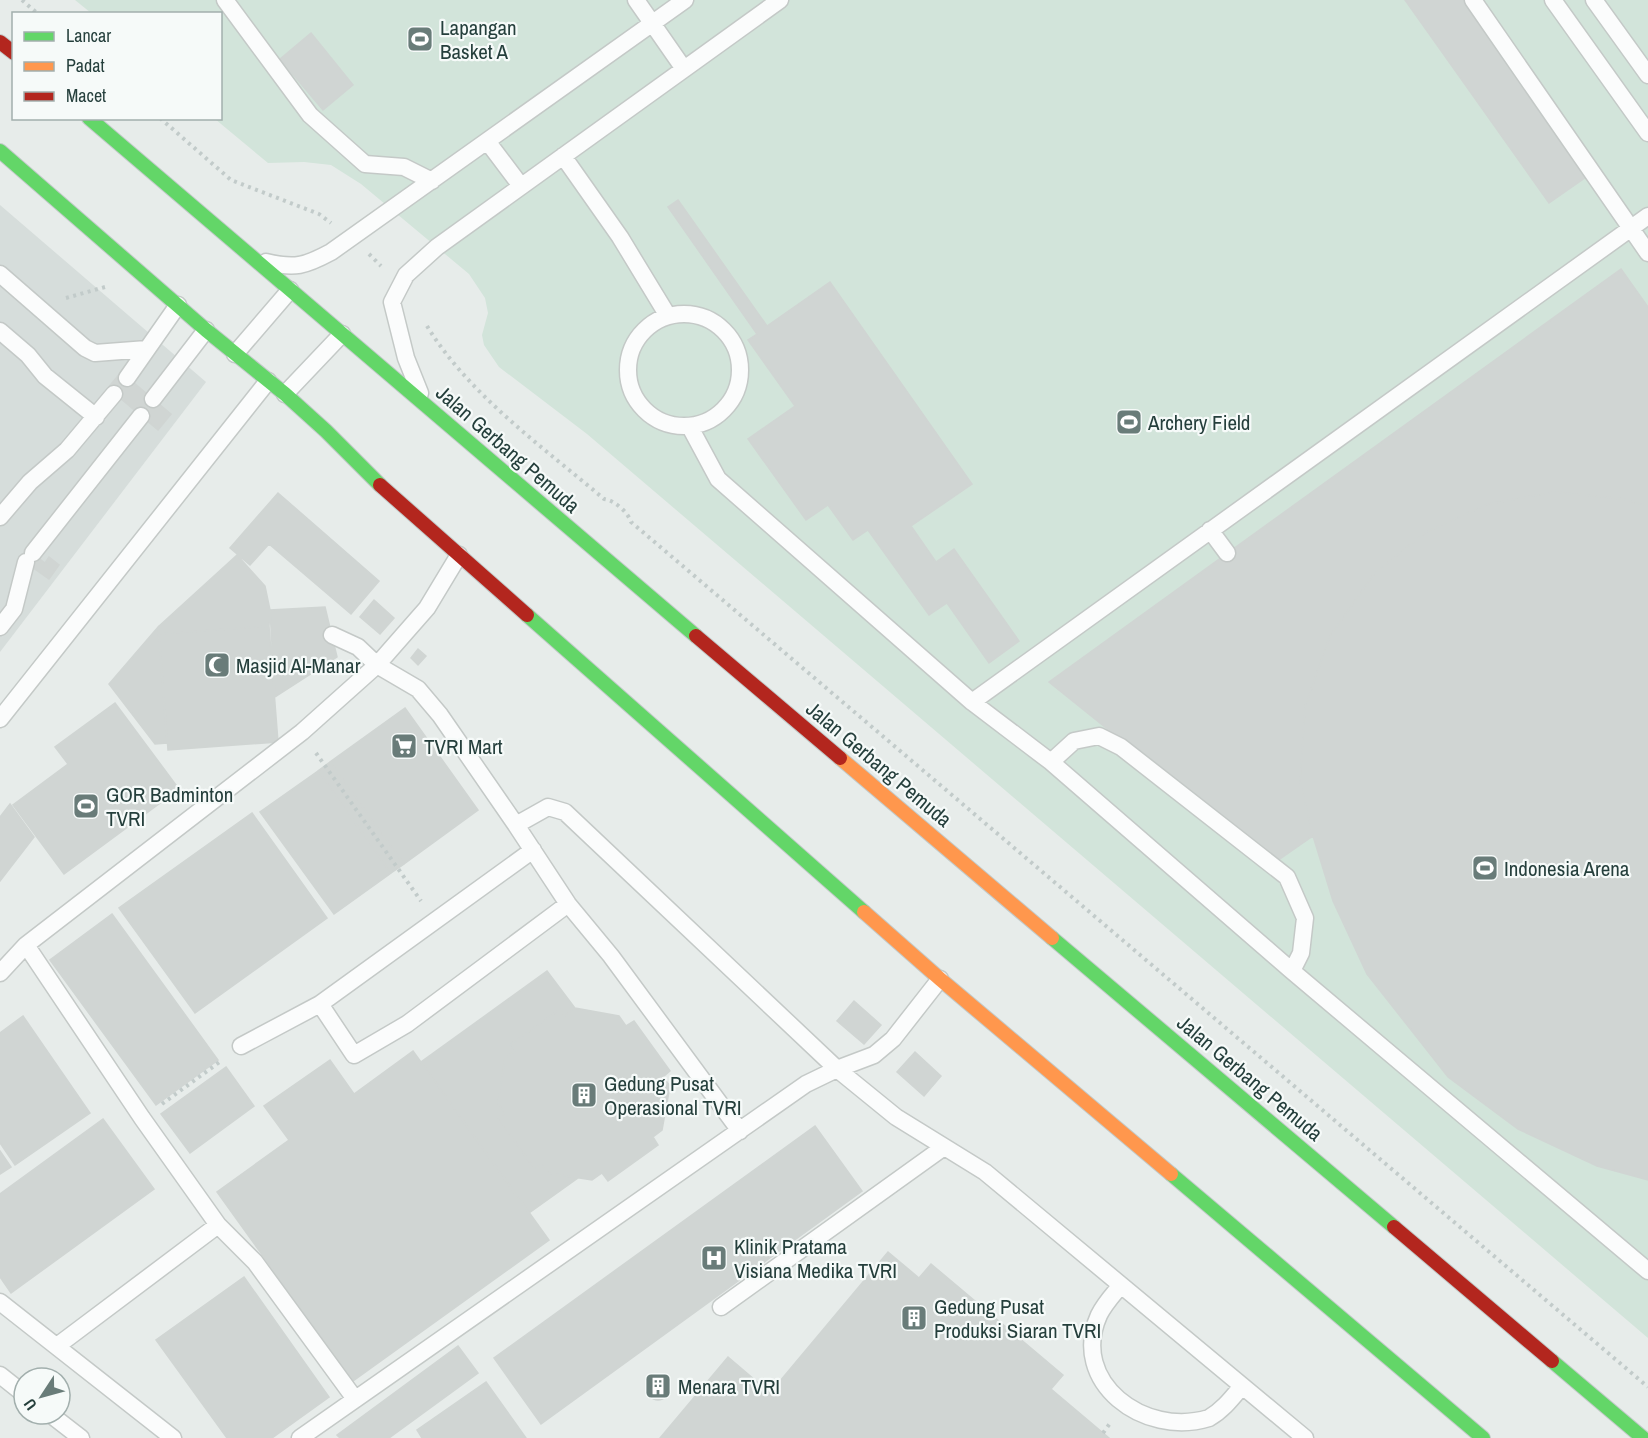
<svg xmlns="http://www.w3.org/2000/svg" width="1648" height="1438" font-family="'Archivo Narrow',sans-serif">
	<style>
		.built { fill: #d6dddb }
		.park { fill: #d2e4da }
		.building { fill: #d0d5d3; stroke: #d0d5d3; stroke-width: 1.5 }
		.lines { fill: none; stroke-linecap: round; stroke-linejoin: round }
		.lane-casing { stroke: #c4c9c7; stroke-width: 19 }
		.fast-casing { stroke: #c2cac9; stroke-width: 16 }
		.slow-casing { stroke: #c2cac9; stroke-width: 16 }
		.jam-casing { stroke: #c2cac9; stroke-width: 16 }
		.path { stroke: #c2cbca; stroke-width: 4; stroke-dasharray: 3 4.5; stroke-linecap: butt }
		.lane { stroke: #fbfcfc; stroke-width: 16 }
		.fast { stroke: #63d668; stroke-width: 14 }
		.slow { stroke: #ff974d; stroke-width: 14 }
		.jam { stroke: #b3261e; stroke-width: 14 }
		.labels { text-anchor: middle; dominant-baseline: central; stroke-width: 4.5; stroke-linejoin: round; paint-order: stroke }
		.poi-label { font-size: 21px; fill: #253f3c; stroke: #f6faf9; text-anchor: start }
		.street-label { font-size: 21px; fill: #253f3c; stroke: #f6faf9 }
	</style>
	<rect width="100%" height="100%" fill="#e7ecea"/>
	<path class="built" d="M0 205 206 382 0 652Z"/>
	<path class="park" d="M75 0H1648V1338L587 434 499 367 484 345 482 335 488 313 485 298 469 274 361 184 331 165 304 162 268 163 215 119 220 118V14L91 13Z"/>
	<path class="building" d="M1405 0H1466L1589 175 1549 203Z
		M311 33 353 85 323 110 280 59Z
		M678 200 767 326 830 282 972 484 911 526 936 562 954 549 1019 641 989 663 947 603 929 615 868 530 853 540 828 505 806 520 748 439 795 406 748 340 757 334 668 207Z
		M1621 269 1648 307V1180L1597 1166 1518 1129 1448 1077 1367 974 1333 901 1313 836 1274 863 1049 682Z
		M121 372 171 414 158 430 108 388Z
		M1555 492 1623 499 1648 506V1180L1597 1166 1518 1129 1448 1077 1367 974 1333 901 1313 836 1300 782 1305 707 1330 636 1374 574 1426 532 1488 504Z
		M278 493 379 581 351 614 269 544 250 565 230 548Z
		M28 550 45 563 49 557 59 565 49 579 22 560Z
		M237 555 265 586 270 610 269 626 159 634 158 627Z
		M374 600 394 618 380 634 360 617Z
		M325 607 337 657 275 697 270 610Z
		M269 626 278 742 168 750 159 634Z
		M158 627 167 743 155 744 109 684Z
		M418 649 426 656 418 665 411 658Z
		M115 703 179 789 64 874 13 805 68 764 55 747Z
		M405 708 478 810 404 864 330 762Z
		M330 762 404 864 391 873 318 771Z
		M318 771 391 873 334 914 260 812Z
		M10 804 34 837 0 881V817Z
		M252 813 327 918 195 1013 119 908Z
		M112 914 218 1060 156 1105 50 960Z
		M547 971 575 1008 565 1016 560 1009 510 1045 515 1051 505 1058 498 1103 505 1113 498 1118 534 1168 541 1164 548 1173 578 1178 529 1213 421 1062Z
		M854 1001 881 1025 864 1044 837 1021Z
		M575 1008 619 1016 626 1026 634 1021 670 1071 663 1077 670 1086 662 1130 653 1137 658 1145 608 1181 602 1173 592 1180 548 1173 541 1164 534 1168 498 1118 505 1113 498 1103 505 1058 515 1051 510 1045 560 1009 565 1016Z
		M23 1016 90 1113 15 1165 0 1143V1033Z
		M413 1051 549 1240 353 1381 217 1192 289 1140 264 1106 330 1060 354 1094Z
		M915 1052 941 1076 924 1096 897 1072Z
		M226 1067 254 1106 190 1153 161 1114Z
		M103 1119 154 1189 11 1293 0 1277V1194Z
		M815 1126 862 1191 541 1424 494 1358Z
		M0 1151 11 1167 0 1174Z
		M888 1252 919 1278 931 1264 1063 1375 1051 1389 1109 1438H660L728 1357 770 1393Z
		M244 1277 329 1397 272 1438H227L156 1340Z
		M458 1346 478 1373 389 1438H340L337 1435Z
		M647 1389a11 11 0 1 1 22 0a11 11 0 1 1-22 0Z
		M486 1382 526 1438H422L417 1430Z"/>
	<g class="lines">
		<defs>
			<path id="lane" d="M225 0 310 115 365 164 404 167 432 181
				M636 0 684 69
				M1473 0 1648 253
				M1553 0 1648 133
				M1594 0 1648 75
				M487 141 521 186
				M563 156 620 237 668 316
				M266 262C295 269 305 266 331 252L685 0
				M0 274 85 348 95 353 147 349
				M628 370a56 56 0 1 1 112 0a56 56 0 1 1-112 0Z
				M0 331 28 355 45 376 96 417
				M235 354 290 290
				M127 378 178 305
				M420 393 406 358 392 302 406 275 437 247 780 0
				M285 394 342 334
				M153 399 206 330
				M690 427 718 479 972 702 1051 762 1292 971 1648 1271
				M0 517 30 482 67 450 114 394
				M1210 530 1227 553
				M33 553 141 416
				M0 627 14 609 26 562
				M332 635 358 647 377 665 418 689 440 715 516 825 548 807 565 812 837 1069 896 1117 985 1172 1305 1438
				M972 702 1648 216
				M0 719 268 381
				M1051 762 1074 741 1099 736 1121 747 1287 877 1305 918 1301 953 1292 971
				M516 825 568 904 611 956 740 1131
				M0 973 26 945
				M320 1004 354 1055 407 1024 568 904
				M241 1046 320 1004 533 850
				M218 1225 255 1262 355 1399
				M1121 1285C1113 1295 1105 1303 1099 1315 1069 1382 1144 1438 1209 1418 1223 1410 1232 1398 1242 1386
				M0 1302 173 1438
				M721 1307 944 1147
				M57 1346 218 1225 142 1118 26 945 302 732 377 665 427 608 459 555
				M0 1375 24 1394
				M50 1414 81 1438
				M300 1438 806 1084 837 1069 874 1055 893 1039 940 979"/>
			<path id="fast" d="M89 118 696 636
				M0 151 206 330 285 394 326 431 380 485
				M527 615 864 912
				M1052 938 1394 1227
				M1171 1174 1483 1438
				M1552 1361 1643 1438"/>
			<path id="slow" d="M840 758 1052 938
				M864 912 940 979 1171 1174"/>
			<path id="jam" d="M0 42 14 53
				M380 485 527 615
				M696 636 840 758
				M1394 1227 1552 1361"/>
		</defs>
		<use href="#lane" class="lane-casing"/>
		<use href="#fast" class="fast-casing"/>
		<use href="#slow" class="slow-casing"/>
		<use href="#jam" class="jam-casing"/>
		<path class="path" d="M22 0 38 14
			M160 118 231 180 319 214 331 223
			M369 254 381 266
			M66 298 105 287
			M427 326C469 395 543 447 604 499 614 500 628 512 631 522L1648 1387
			M316 753 421 901
			M162 1104 221 1061
			M1103 1433 1111 1422"/>
		<use href="#lane" class="lane"/>
		<use href="#fast" class="fast"/>
		<use href="#slow" class="slow"/>
		<use href="#jam" class="jam"/>
	</g>
	<defs>
		<symbol id="stadium-square" viewBox="-11 -11 22 22"><rect x="-9" y="-9" width="18" height="18" rx="4" fill="#697c79" stroke="#f6faf9"/><path d="M0-5a6.5 5 0 1 0 0 10a6.5 5 0 1 0 0-10ZM-3.5-1.8h7v3.6h-7Z" fill="#fff"/></symbol>
		<symbol id="mosque-square" viewBox="-11 -11 22 22"><rect x="-9" y="-9" width="18" height="18" rx="4" fill="#697c79" stroke="#f6faf9"/><path d="M3.5-4.9A6 6 0 1 0 3.5 4.9A5 5 0 1 1 3.5-4.9Z" fill="#fff"/></symbol>
		<symbol id="supermarket-square" viewBox="-11 -11 22 22"><rect x="-9" y="-9" width="18" height="18" rx="4" fill="#697c79" stroke="#f6faf9"/><path d="M-6-5.5h2.5l.6 2H6L4.5 2H-2.5L-4.4-4H-6ZM-1.5 3.2a1.3 1.3 0 1 0 .1 0ZM3 3.2a1.3 1.3 0 1 0 .1 0Z" fill="#fff"/></symbol>
		<symbol id="building-square" viewBox="-11 -11 22 22"><rect x="-9" y="-9" width="18" height="18" rx="4" fill="#697c79" stroke="#f6faf9"/><path d="M-4-6H4V6H1V3H-1V6H-4ZM-2.5-4.3h1.7v1.8h-1.7ZM.8-4.3h1.7v1.8H.8ZM-2.5-1h1.7V.8h-1.7ZM.8-1h1.7V.8H.8Z" fill="#fff"/></symbol>
		<symbol id="hospital-square" viewBox="-11 -11 22 22"><rect x="-9" y="-9" width="18" height="18" rx="4" fill="#697c79" stroke="#f6faf9"/><path d="M-5-5h3v3.5h4V-5h3V5h-3V1.5h-4V5h-3Z" fill="#fff"/></symbol>
	</defs>
	<g fill-rule="evenodd">
		<use href="#stadium-square" x="405" y="24" width="30" height="30"/>
		<use href="#stadium-square" x="1114" y="407" width="30" height="30"/>
		<use href="#mosque-square" x="202" y="650" width="30" height="30"/>
		<use href="#supermarket-square" x="389" y="731" width="30" height="30"/>
		<use href="#stadium-square" x="71" y="791" width="30" height="30"/>
		<use href="#stadium-square" x="1470" y="853" width="30" height="30"/>
		<use href="#building-square" x="569" y="1080" width="30" height="30"/>
		<use href="#hospital-square" x="699" y="1243" width="30" height="30"/>
		<use href="#building-square" x="899" y="1303" width="30" height="30"/>
		<use href="#building-square" x="643" y="1371" width="30" height="30"/>
	</g>
	<g class="labels">
		<g class="poi-label">
			<text x="440" y="27">Lapangan<tspan x="440" dy="24">Basket A</tspan></text>
			<text x="1148" y="422">Archery Field</text>
			<text x="236" y="665">Masjid Al-Manar</text>
			<text x="424" y="746">TVRI Mart</text>
			<text x="106" y="794">GOR Badminton<tspan x="106" dy="24">TVRI</tspan></text>
			<text x="1504" y="868">Indonesia Arena</text>
			<text x="604" y="1083">Gedung Pusat<tspan x="604" dy="24">Operasional TVRI</tspan></text>
			<text x="734" y="1246">Klinik Pratama<tspan x="734" dy="24">Visiana Medika TVRI</tspan></text>
			<text x="934" y="1306">Gedung Pusat<tspan x="934" dy="24">Produksi Siaran TVRI</tspan></text>
			<text x="678" y="1386">Menara TVRI</text>
		</g>
		<g class="street-label">
			<text transform="translate(508 449) rotate(41)">Jalan Gerbang Pemuda</text>
			<text transform="translate(879 764) rotate(40)">Jalan Gerbang Pemuda</text>
			<text transform="translate(1250 1078) rotate(40)">Jalan Gerbang Pemuda</text>
		</g>
	</g>
	<rect x="12" y="12" width="210" height="108" fill="#f6faf9" stroke="#a2afad" stroke-width="1.5"/>
	<rect x="24" y="32" width="30" height="9" fill="#63d668" stroke="#a2afad" stroke-width="1.5"/>
	<text x="66" y="42" font-size="18" fill="#253f3c">Lancar</text>
	<rect x="24" y="62" width="30" height="9" fill="#ff974d" stroke="#a2afad" stroke-width="1.5"/>
	<text x="66" y="72" font-size="18" fill="#253f3c">Padat</text>
	<rect x="24" y="92" width="30" height="9" fill="#b3261e" stroke="#a2afad" stroke-width="1.5"/>
	<text x="66" y="102" font-size="18" fill="#253f3c">Macet</text>
	<g transform="translate(42 1396) rotate(234)"><circle r="28" fill="#f6faf9" stroke="#a2afad" stroke-width="1.5"/>
	<path d="M0-4.5L10 22L0 15L-10 22Z" fill="#697c79"/>
	<text y="-9" font-size="16" font-weight="bold" text-anchor="middle" fill="#253f3c">U</text>
	</g>
</svg>
